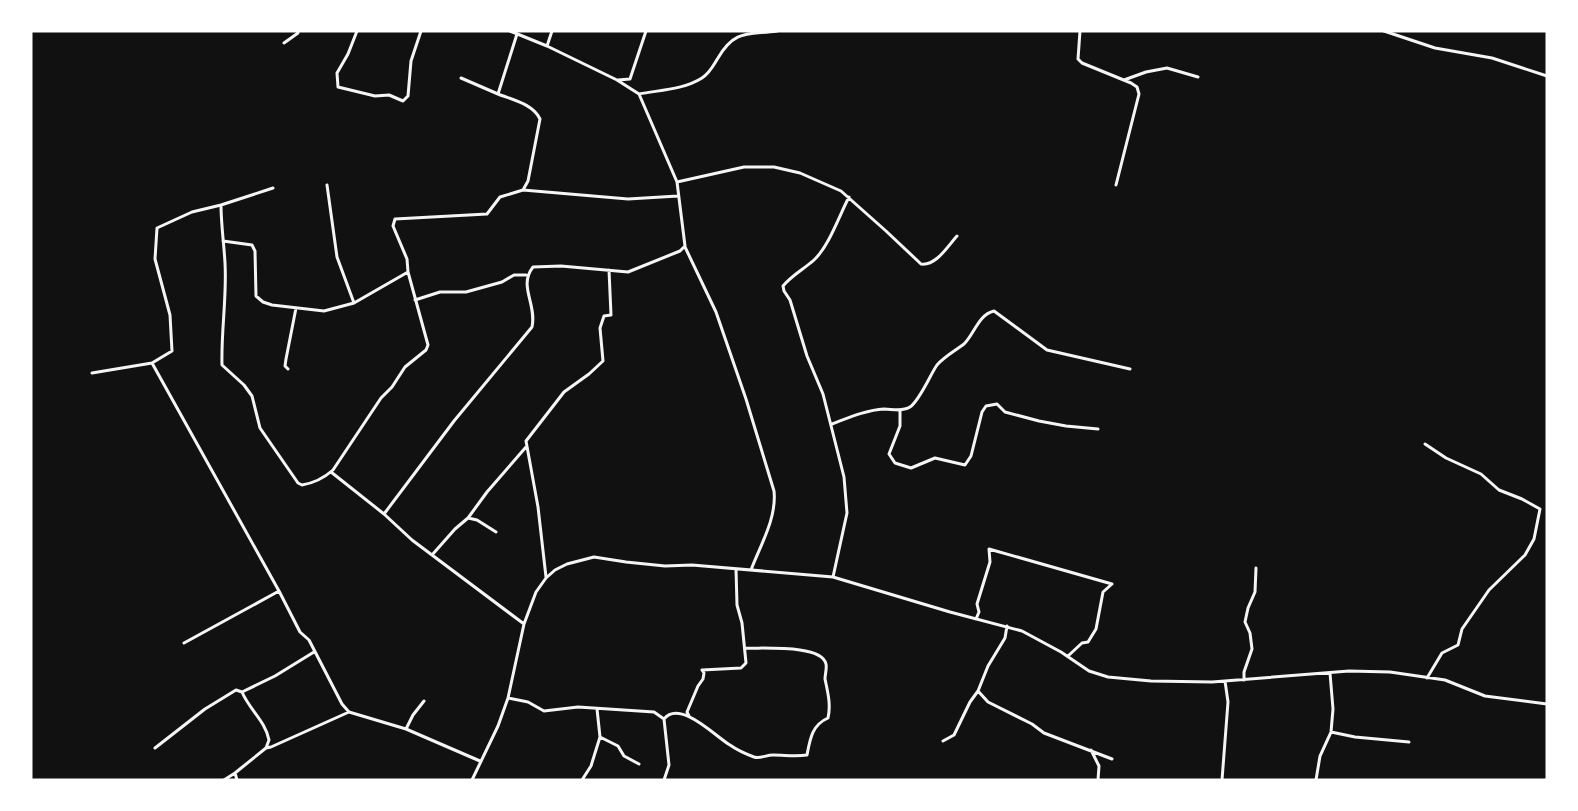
<svg xmlns="http://www.w3.org/2000/svg" width="1578" height="811" font-family="Cabin,sans-serif">
	<style>
		.lines { fill: none; stroke-linecap: round; stroke-linejoin: round }
		.minor { stroke: #f5f5f5; stroke-width: 3 }
	</style>
	<rect width="100%" height="100%" fill="#111"/>
	<g class="lines">
		<path class="minor" d="M357 31 348 54 337 73 338 87 375 96 389 95 403 101 408 96 411 61 421 31
			M1080 31 1078 59 1082 63 1131 83 1137 87 1139 94 1116 185
			M1384 31 1435 48 1492 58 1547 76
			M284 43 298 33 297 31
			M547 46 552 31
			M461 78 498 94 517 34
			M618 80 630 79 646 31
			M1124 80 1146 72 1167 68 1198 77
			M639 94C659 90 683 90 702 78 710 73 713 66 718 58 735 29 748 35 777 31
			M677 182 744 167H774L800 173 841 191 886 231 921 264C936 266 947 247 957 236
			M327 185 337 257 354 303
			M273 188 221 205 192 212 157 228 155 259 170 315 172 351 152 363 279 591
			M523 190 628 199 678 196
			M221 205C221 224 224 244 225 263 227 297 221 331 222 365L244 385 252 396 260 428 298 483 302 485C314 483 324 478 333 470L381 398 392 387 405 367 426 350 428 345 408 272 407 259 393 226 395 219 487 214 500 197 523 190 528 181 540 119C533 104 513 100 498 94
			M223 241 252 245 255 251 256 296 263 302 272 305 324 311 354 303 408 272
			M685 247 716 312 746 399 774 491C777 518 760 546 751 570
			M415 300 440 292H466L502 282 514 275H526
			M288 369 285 366 286 359 296 308
			M92 373 152 363
			M900 410V426L889 454 895 463 911 468 935 458 965 465 971 456 982 412 986 406 997 404 1005 412 1039 421 1066 426 1098 429
			M832 424C848 418 866 410 884 409 892 409 903 412 910 407 920 400 930 375 937 365 945 356 955 351 964 344 975 333 978 315 994 311L1047 350 1130 369
			M1425 444 1446 458 1481 474 1499 490 1522 499 1540 509 1534 539 1525 555 1489 590 1462 629 1458 645 1442 653 1427 678
			M331 472 384 514 412 540 524 624
			M384 514 454 421 532 327C537 304 518 286 533 267L561 266 628 272 680 251 685 246 677 182 639 94 617 80 547 46 510 31
			M468 518 477 520 496 532
			M432 555 455 529 468 518 487 492 526 447
			M546 577 538 507 526 441 564 392 589 374 603 361 600 328 604 316 611 315 609 270
			M833 577 847 513 844 477 823 394 807 356 790 300 784 291 783 286C792 275 804 269 814 260 829 246 839 216 849 197
			M976 619 979 612 977 604 990 562 989 549 1112 584 1103 592 1096 629 1088 642 1082 643 1068 656
			M184 643 279 591 300 632 309 640 342 704 349 712 406 729 480 761
			M1244 680V672L1252 649 1250 633 1245 622 1248 608 1255 592 1256 568
			M978 691 988 702 1032 724 1044 733 1112 759
			M508 698 528 702 544 711 578 707 654 712 664 719 669 765 664 780
			M689 716 687 712 698 686 703 679 704 673 702 670 741 668 746 663 742 623 737 605 736 569
			M664 719C680 699 716 737 730 745 737 750 746 754 754 757 760 759 766 755 773 755 785 755 795 757 807 755 810 739 812 725 828 718 831 705 828 693 825 679 825 674 827 669 826 664 822 644 761 649 745 648
			M406 729 413 715 424 701
			M1331 732 1355 737 1409 742
			M600 737 618 746 624 756 639 764
			M943 741 954 735 970 702 978 691 988 666 1005 638 1007 626
			M155 748 205 709 236 690 242 692 275 676 314 652
			M266 748 271 747 349 712
			M1091 750 1099 766 1098 780
			M224 780 235 773
			M237 780 235 773 266 748 269 740C266 722 249 709 242 692
			M472 780 498 726 508 698 524 624 536 592 546 578 555 570 567 564 594 557 626 562 665 566 692 565 833 577 950 612 1022 631 1061 652 1089 671 1108 677 1151 681 1212 682 1349 671 1390 672 1445 680 1485 696 1547 704
			M582 780 591 766 600 737 597 709
			M1222 780 1228 702 1225 681
			M1316 780 1320 756 1331 732 1333 709 1330 673"/>
	</g>
	<rect width="1578" height="811" fill="none" stroke="#ffffff" stroke-width="65"/>
</svg>
